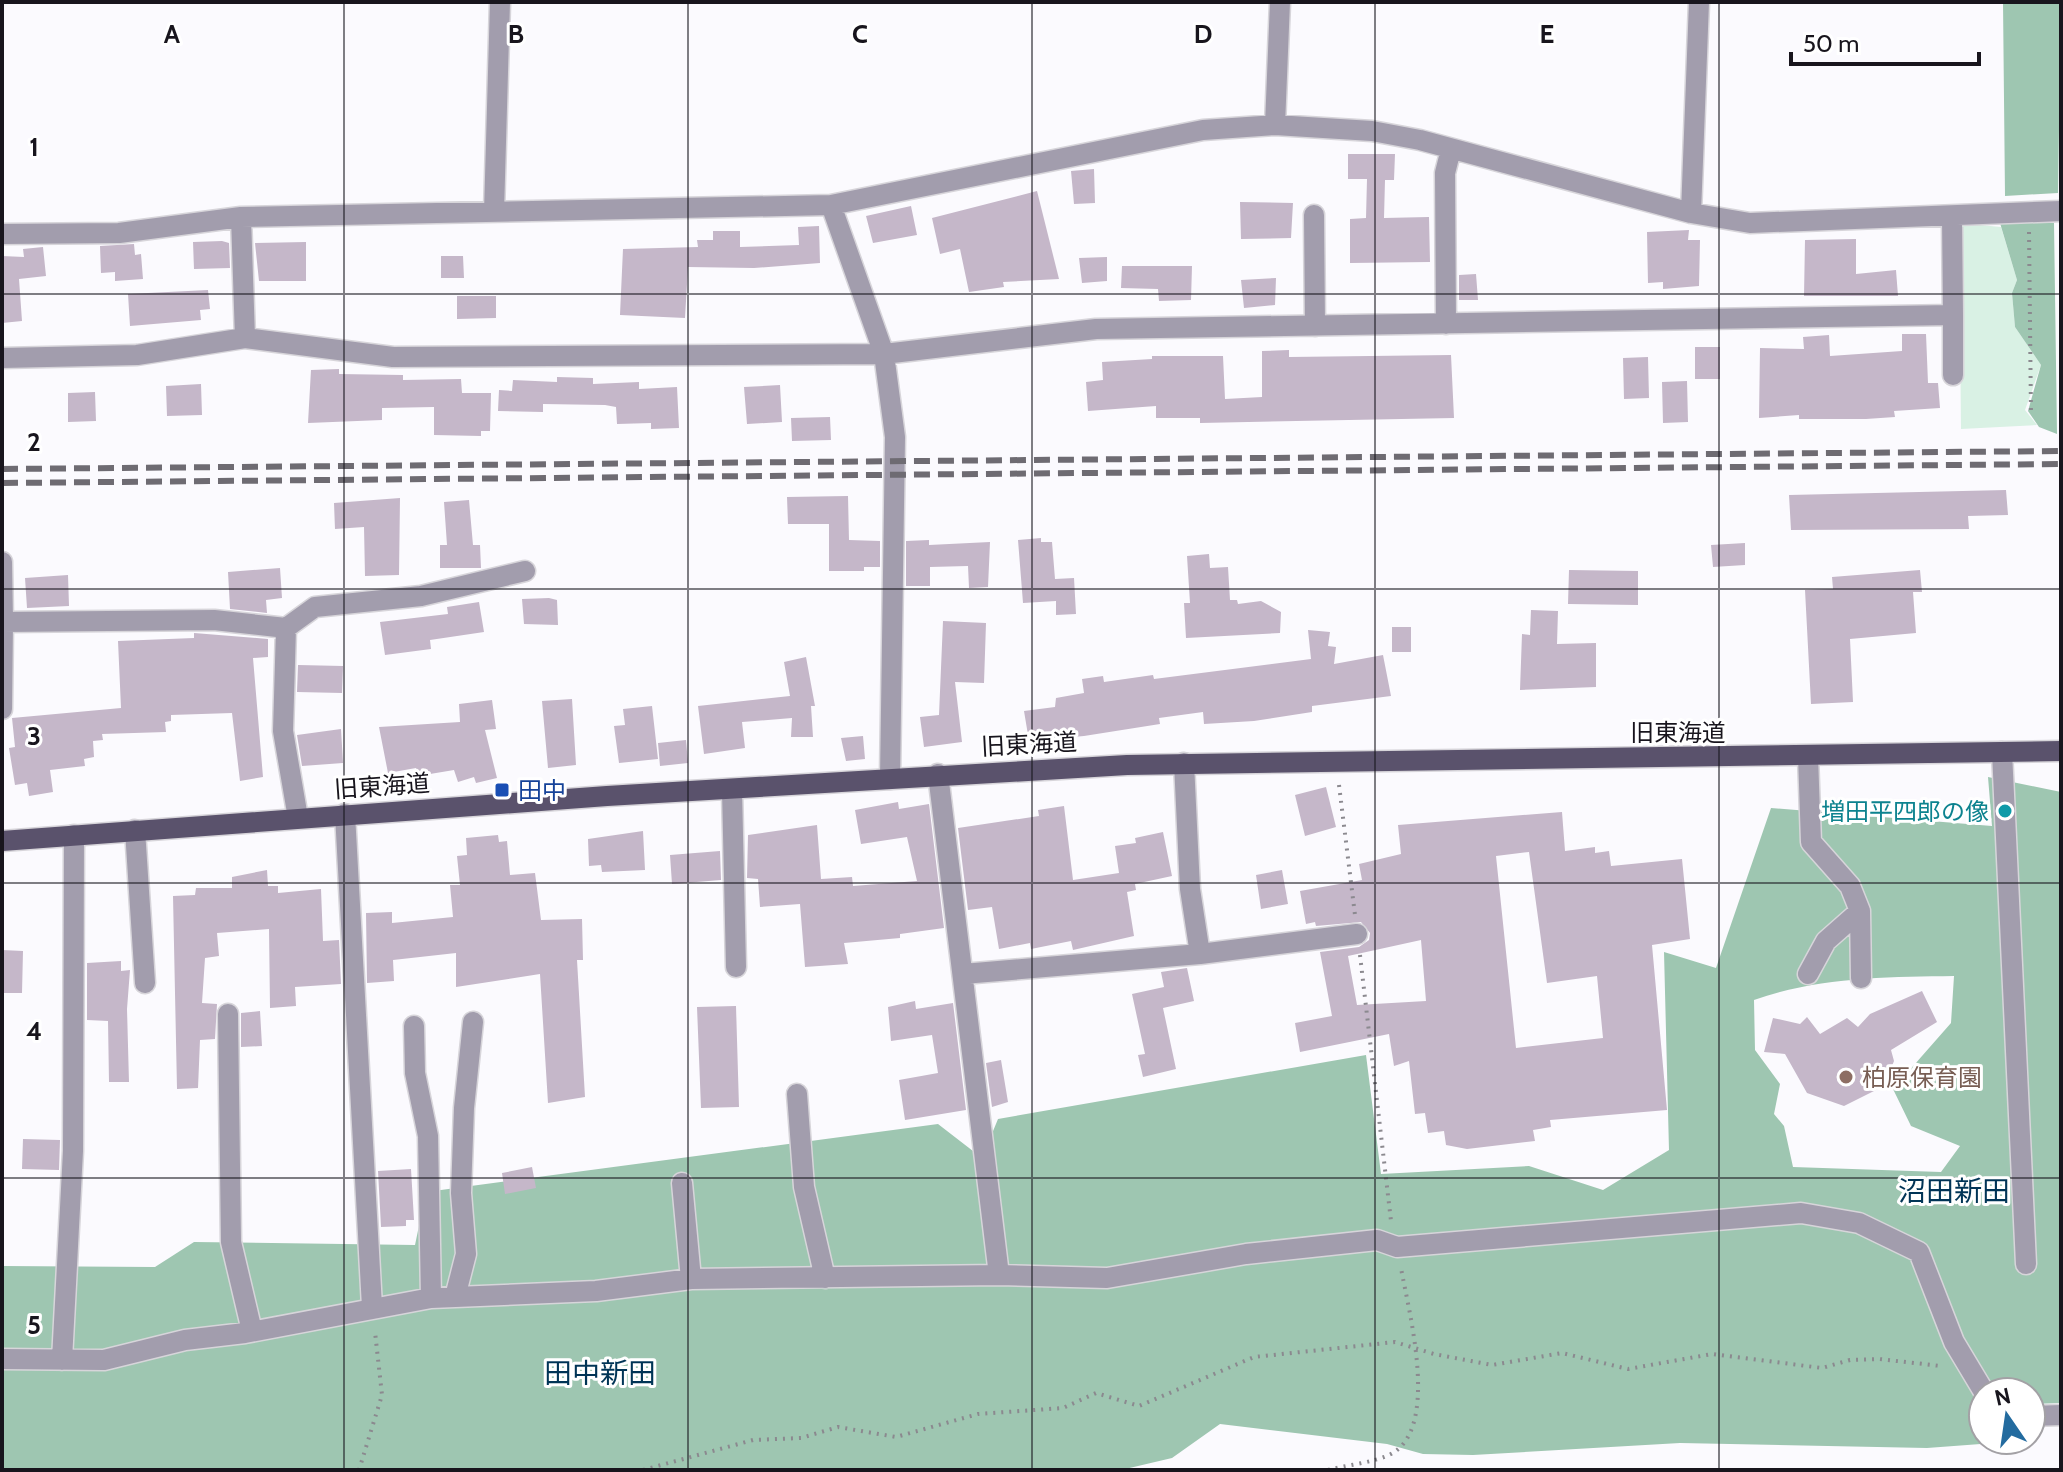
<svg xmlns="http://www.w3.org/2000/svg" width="2063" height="1472" font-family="Cabin,'Noto Sans JP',sans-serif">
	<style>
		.green { fill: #d9f1e4 }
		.forest { fill: #9ec6b1; fill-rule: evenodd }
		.building { fill: #c5b7c9; fill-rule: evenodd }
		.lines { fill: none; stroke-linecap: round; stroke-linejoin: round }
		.minor-casing { stroke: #d7d5da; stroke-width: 23 }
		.major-casing { stroke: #d7d5da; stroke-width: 23 }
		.path { stroke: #8b898f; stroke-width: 4; stroke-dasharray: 2 6; stroke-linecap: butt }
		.minor { stroke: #a29dad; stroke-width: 20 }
		.major { stroke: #5a526c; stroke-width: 20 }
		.rail { stroke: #6e6b72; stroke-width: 6; stroke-dasharray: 16 8; stroke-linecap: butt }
		.grid { fill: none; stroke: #18151d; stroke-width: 2; stroke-opacity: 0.55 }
		.transit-dot { fill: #1a4fb4; stroke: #fff; stroke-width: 3 }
		.culture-dot { fill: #0f9aa8; stroke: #fff; stroke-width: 3 }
		.education-dot { fill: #8d6e63; stroke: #fff; stroke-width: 3 }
		.labels { text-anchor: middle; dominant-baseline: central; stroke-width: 6; stroke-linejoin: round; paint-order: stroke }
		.street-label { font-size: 24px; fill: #18151d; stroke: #fff }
		.transit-label { font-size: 24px; fill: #164399; stroke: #fff; text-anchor: start }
		.culture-label { font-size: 24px; fill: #0d838f; stroke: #fff; text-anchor: end }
		.education-label { font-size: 24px; fill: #785e54; stroke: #fff; text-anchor: start }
		.quarter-label { font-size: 28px; fill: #003456; stroke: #fff }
		.grid-label { font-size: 26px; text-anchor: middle; font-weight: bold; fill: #18151d; stroke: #fff; stroke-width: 6; stroke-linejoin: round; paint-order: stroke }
	</style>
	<rect width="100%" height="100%" fill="#fbfafe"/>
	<path class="green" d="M1959 223 2001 227 2017 280 2012 293 2015 327 2041 365 2025 410 2037 425 1961 429Z"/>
	<path class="forest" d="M2003 2H2061L2058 193 2005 196Z
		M2000 223H2054L2057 434 2039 427 2028 411 2041 365 2015 327 2012 293 2017 280Z
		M1988 777 2061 792V1403L2031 1404V1392H1995L1978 1366 1983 1399V1440H1994V1443L1927 1448 1680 1443 1473 1455 1423 1454 1387 1444 1220 1424 1172 1458 1121 1470H2V1266L155 1267 194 1242 415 1245 426 1192 938 1124 982 1158 998 1119 1366 1055 1381 1174 1529 1166 1603 1190 1669 1150 1664 952 1716 968 1771 808 1992 826ZM1954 976 1951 1023 1893 1089 1911 1126 1960 1146 1941 1172 1793 1167 1784 1126 1774 1114 1780 1084 1755 1050 1754 1000C1819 977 1886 977 1954 976Z"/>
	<path class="building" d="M1348 154H1395L1394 180H1385L1384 218 1429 217 1430 262 1350 263V219L1366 218 1367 179H1348Z
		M1094 169 1095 203 1074 204 1071 171Z
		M1037 191 1059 279 1003 282 1004 287 969 292 960 249 940 254 932 218Z
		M1240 202 1293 203 1291 238 1241 239Z
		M911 206 917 235 873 243 866 216Z
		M819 226 820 263 754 268 688 267 685 318 620 315 623 249 698 247 697 240H713V231H740V247L799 245 798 227Z
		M1689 230 1688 240H1700L1699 286 1663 289V282L1648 283 1647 232Z
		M1856 239V274L1896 270 1898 296H1804L1805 240Z
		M222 241 229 243 230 268 194 269 193 242Z
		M306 242V281H259L255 243Z
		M134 244 135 255 141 254 143 279 115 281V272L101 273 100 246Z
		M43 247 46 276 19 279 22 321 2 323V256L24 257 23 249Z
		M441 256H463L464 278H441Z
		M1107 257V281L1082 283 1079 258Z
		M1122 266H1192L1191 300 1159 301 1158 289 1121 288Z
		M1476 274 1478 300H1459V275Z
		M1276 278 1275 305 1244 308 1241 280Z
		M208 290 210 309 200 310 201 320 130 326 128 294Z
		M457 296H496V318L457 319Z
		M1902 334H1926L1928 383H1938L1940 408 1894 411 1895 417 1866 419H1799V415L1759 418 1760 348 1804 349 1803 337 1829 335 1830 356 1902 351Z
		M1695 347H1720V379H1695Z
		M1289 350V357L1451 355 1454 418 1200 423V418H1156V406L1088 411 1086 382 1103 380 1102 362 1152 359V356H1223L1225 399 1262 397V351Z
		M1648 357 1649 398 1624 399 1623 358Z
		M339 369V374L403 375V380L461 379 462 393H491L490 431H481V436L434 435V407L382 408V420L308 423 311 370Z
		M557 377 593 378V384L639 382V389L677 387 679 428 651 429V423L617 424 616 407 605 405 543 404V412L498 411 499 390 512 391 513 380 557 382Z
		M1687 381 1688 422 1663 423 1662 382Z
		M201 384 202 415 167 416 166 386Z
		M780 385 782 422 747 424 744 387Z
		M95 392 96 421 68 422V393Z
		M830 417 831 440 792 441 791 418Z
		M2006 490 2008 515 1968 516 1969 529 1791 530 1789 495Z
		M848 496 849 540 880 541V567H864V571H829V524H788L787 497Z
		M400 498 399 575 365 576 364 527 335 529 334 503Z
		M469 500 473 545H480L481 568H440V545H447L444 502Z
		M1041 538V542H1052L1055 579 1074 578 1076 614 1056 615V601L1023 603 1018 540Z
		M929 540V545L990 542 988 587 969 588 968 566 930 567V586H906V541Z
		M1745 543V565L1713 567 1711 545Z
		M1209 554 1210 568 1228 567 1230 600H1237L1238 604 1261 601 1281 612 1280 633 1186 638 1184 603H1190L1187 556Z
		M280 568 282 598 266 600 267 613 230 609 228 572Z
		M1569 570 1638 571V605L1568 604Z
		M1920 570 1922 592H1913L1916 633 1850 639 1853 702 1811 704 1805 590 1833 589 1832 577Z
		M68 575 69 606 27 608 25 578Z
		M549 598 557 600 558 625 524 624 522 599Z
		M479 602 484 632 430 640 431 649 385 655 380 622 448 614 447 607Z
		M1531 610 1558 611 1557 644 1596 643V687L1520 690 1522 634 1530 635Z
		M943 621 986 623 984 683 955 682 962 742 924 747 920 717 939 715Z
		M1392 627H1411V652H1392Z
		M1308 630 1330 632 1328 646 1336 647 1334 664 1383 655 1391 696 1312 706V712L1254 721 1204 724 1203 712 1159 718 1160 724 1084 736 1029 741 1024 711 1055 707 1056 698 1084 693 1082 679 1103 676 1104 682 1153 675 1154 679 1311 659Z
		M194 633 268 639V657L253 658 263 777 240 781 232 713 171 715V721L165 722 166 732 102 734 103 740 93 741 94 757 84 759 85 766 50 770 53 792 29 796 27 783 15 785 9 748 15 747 12 718 121 708 118 641 194 638Z
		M806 657 815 706H811L813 737H791L792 718 742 722 745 748 704 754 698 706 790 696 784 662Z
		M298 665 343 666 342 693 297 692Z
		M572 699 576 765 548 768 542 701Z
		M492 700 496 729 485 730 497 778 476 783 474 777 458 782 454 770 418 776 416 768 388 773 379 727 460 722 459 704Z
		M652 706 658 759 619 763 614 726 625 725 623 709Z
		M341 729 343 763 302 766 297 735Z
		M863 736 865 759 846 761 841 738Z
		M686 740 688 763 660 766 658 743Z
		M1326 787 1336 827 1305 836 1295 795Z
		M898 802 899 809 929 804 944 928 900 934V938L844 943 848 964 805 967 800 904 760 907 758 879 747 878 748 835 817 825 821 879 852 877 853 886 917 881 907 837 861 844 855 810Z
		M1064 806 1073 880 1119 873 1115 846 1136 843 1135 838 1163 832 1172 876 1135 884 1136 890 1127 892 1134 936 1073 950 1071 941 1031 949 1030 943 999 949 992 907 968 910 958 828 1039 816 1038 810Z
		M1562 812 1565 851 1595 847V853L1609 851 1611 866 1682 859 1690 939 1652 945 1667 1110 1550 1120 1551 1127 1533 1130 1535 1141 1467 1149 1446 1145 1444 1131 1428 1133 1425 1113 1415 1114 1409 1061 1394 1066 1389 1034 1300 1052 1295 1023 1332 1016 1320 952 1359 947 1369 940 1370 933 1361 922 1316 926 1315 922 1306 924 1300 891 1362 880 1359 864 1401 854 1398 825ZM1529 852 1547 983 1597 976 1603 1038 1516 1048 1496 856ZM1421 940 1426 1001 1357 1005 1348 956Z
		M643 831 645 870 602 872 601 865 589 866 588 839Z
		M498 835 499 842 507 841 510 875 535 873 541 920 582 919 583 960H577L585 1097 548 1103 540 974 456 987V953L393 960 394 981 367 983 366 913 392 912V923L453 917 450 885H460L457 856 467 855 466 838Z
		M720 851 721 880 672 884 670 855Z
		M267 870 268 886H278V893L321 889 323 941 339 940 341 984 295 987 296 1006 270 1008 269 929 217 933 219 956 205 958 202 1003 217 1004 215 1039 200 1040 198 1088 177 1089 173 896 195 895 196 888H232V877Z
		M1282 870 1288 904 1261 909 1256 875Z
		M2 950 23 951 22 993H2Z
		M121 961V971L130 970 127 1009 129 1082H109L108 1021 87 1020V963Z
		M1187 968 1194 1001 1163 1008 1176 1069 1143 1077 1138 1055 1145 1054 1132 994 1164 987 1161 972Z
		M1922 991 1937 1022 1891 1050 1894 1061 1884 1086 1844 1106 1807 1093 1785 1054 1764 1052 1773 1018 1800 1024 1807 1017 1820 1034 1847 1018 1858 1027 1870 1014Z
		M915 1001 916 1009 953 1003 966 1110 905 1120 899 1080 938 1073 932 1035 891 1041 888 1007Z
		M736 1006 739 1107 701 1108 697 1007Z
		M260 1011 262 1046 241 1047V1013Z
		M1001 1060 1008 1102 992 1107 986 1063Z
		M23 1139 60 1140 59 1170 22 1169Z
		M532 1167 536 1188 505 1194 502 1173Z
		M411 1169 414 1220H406V1226L381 1227 378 1171Z"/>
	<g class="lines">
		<defs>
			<path id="minor" d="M1275 125 1280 2
				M831 205 884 354 895 437 890 779
				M494 212 500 2
				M1691 213 1699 2
				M1314 215 1315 326
				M241 217 245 338
				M2 234 119 233 241 217 831 205 1203 130 1275 125 1372 131 1420 140 1691 213 1750 223 2061 211
				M1953 315V375
				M1446 324 1445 173 1451 149
				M2 358 137 355 245 338 393 357 884 354 1096 329 1953 315 1952 216
				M2 562 3 622 214 620 286 628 315 607 421 596 525 571
				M286 628 283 731 298 818
				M2 709 3 622
				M2002 752 2026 1264
				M1808 756 1811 842 1850 886 1860 911 1861 978
				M1184 763 1190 889 1200 954
				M938 774 999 1275
				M732 790 736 967
				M345 814 372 1307
				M135 830 145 983
				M963 974 1200 954 1357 934
				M1808 974 1826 941 1860 911
				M228 1014 231 1242 252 1331
				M414 1026 415 1073 428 1136 431 1298
				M797 1094 804 1187 825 1278
				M682 1183 691 1279
				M455 1297 466 1254 461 1193 464 1108 473 1022
				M2 1359 104 1360 185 1340 245 1333 431 1298 596 1291 691 1279 999 1275 1107 1278 1246 1254 1377 1240 1397 1247 1801 1213 1859 1223 1919 1252 1954 1342 1984 1392
				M62 1360 73 1151 74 835
				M2031 1416 2061 1415"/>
			<path id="major" d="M2 841 607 796 1127 765 2061 751"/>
		</defs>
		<use href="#minor" class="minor-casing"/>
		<use href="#major" class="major-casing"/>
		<path class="path" d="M2029 232 2031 415
			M1339 785 1355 915
			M1360 955 1391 1221
			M359 1470 382 1395 375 1332
			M643 1470 753 1440 801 1438 838 1427 896 1437 978 1414 1063 1408 1096 1393 1139 1406 1254 1357 1395 1342 1434 1354 1492 1365 1562 1353 1628 1369 1712 1354 1822 1368 1850 1360 1879 1359 1941 1366
			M1328 1470C1347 1465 1371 1463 1389 1455 1441 1431 1409 1313 1401 1268"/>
		<use href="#minor" class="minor"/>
		<use href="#major" class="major"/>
		<path class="rail" d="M2 469 2061 451
			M2 483 2061 464"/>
	</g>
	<path class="grid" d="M344 2V1470M688 2V1470M1032 2V1470M1375 2V1470M1719 2V1470M2 294H2061M2 589H2061M2 883H2061M2 1178H2061"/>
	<rect class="transit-dot" x="494" y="782" width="16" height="16" rx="4"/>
	<circle class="culture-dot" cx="2005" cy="811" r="8"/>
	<circle class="education-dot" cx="1846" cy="1077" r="8"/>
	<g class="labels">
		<g class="street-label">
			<text x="1678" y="732">旧東海道</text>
			<text transform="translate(1029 744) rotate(-3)">旧東海道</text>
			<text transform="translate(382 786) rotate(-4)">旧東海道</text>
		</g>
		<g class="transit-label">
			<text x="518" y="790">田中</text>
		</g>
		<g class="culture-label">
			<text x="1989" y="811">増田平四郎の像</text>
		</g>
		<g class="education-label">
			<text x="1862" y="1077">柏原保育園</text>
		</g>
		<g class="quarter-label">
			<text x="1954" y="1191">沼田新田</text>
			<text x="600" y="1373">田中新田</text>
		</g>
	</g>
	<g class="grid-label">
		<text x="172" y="43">A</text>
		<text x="516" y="43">B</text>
		<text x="860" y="43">C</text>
		<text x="1203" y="43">D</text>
		<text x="1547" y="43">E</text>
		<text x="34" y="156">1</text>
		<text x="34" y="451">2</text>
		<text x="34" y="745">3</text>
		<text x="34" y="1040">4</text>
		<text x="34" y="1334">5</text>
	</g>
	<rect width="2063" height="1472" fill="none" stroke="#18151d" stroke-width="8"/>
	<g transform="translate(2007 1416) rotate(347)"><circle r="38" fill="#ffffff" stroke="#a3a1a5" stroke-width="2"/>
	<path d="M0-6L14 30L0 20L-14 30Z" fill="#236b9f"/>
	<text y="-12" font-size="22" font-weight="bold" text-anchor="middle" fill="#18151d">N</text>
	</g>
	<path d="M1791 52v12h188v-12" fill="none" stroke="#18151d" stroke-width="4"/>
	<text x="1803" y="52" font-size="24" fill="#18151d" stroke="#ffffff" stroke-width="6" paint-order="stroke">50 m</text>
</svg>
